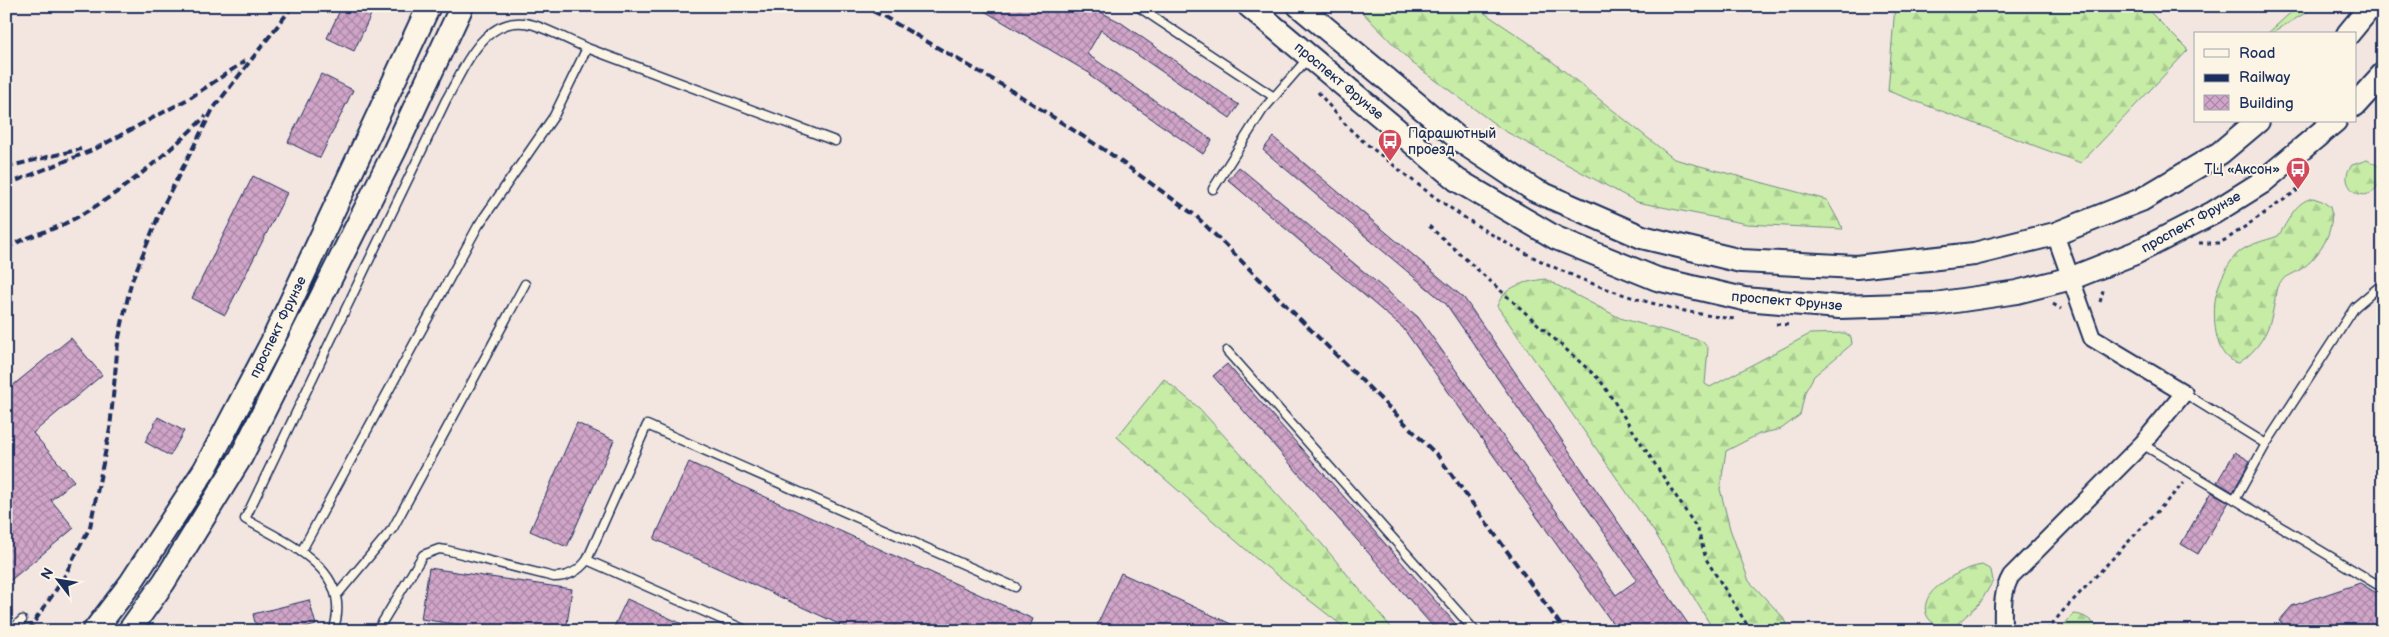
<svg xmlns="http://www.w3.org/2000/svg" width="2389" height="637" font-family="'Balsamiq Sans',sans-serif">
	<style>
		.forest { fill: url(#forest-firs); stroke: #708e82 }
		.building { fill: url(#building-cross-hatch); stroke: #1b2f5e }
		.lines { fill: none; stroke-linecap: round; stroke-linejoin: round }
		.service-casing { stroke: #1b2f5e; stroke-width: 11 }
		.minor-casing { stroke: #1b2f5e; stroke-width: 20 }
		.secondary-casing { stroke: #1b2f5e; stroke-width: 26 }
		.path { stroke: #1b2f5e; stroke-width: 3; stroke-dasharray: 4 4; stroke-linecap: butt }
		.service { stroke: #fcf5e5; stroke-width: 8 }
		.minor { stroke: #fcf5e5; stroke-width: 16 }
		.secondary { stroke: #fcf5e5; stroke-width: 22 }
		.rail { stroke: #1b2f5e; stroke-width: 4; stroke-dasharray: 8 4; stroke-linecap: butt }
		.labels { text-anchor: middle; dominant-baseline: central; stroke-width: 4; stroke-linejoin: round; paint-order: stroke }
		.street-label { font-size: 14px; fill: #1b2f5e; stroke: #fcf5e5 }
		.poi-label { font-size: 14px; fill: #1b2f5e; stroke: #fcf5e5; text-anchor: start }
	</style>
	<defs>
		<pattern id="forest-firs" width="22" height="20" patternUnits="userSpaceOnUse" patternTransform="scale(1.25)"><rect width="22" height="20" fill="#c6eca6"/><path d="M5 1l3.5 6h-7zM16 11l3.5 6h-7z" fill="#aacb91"/></pattern>
		<pattern id="building-cross-hatch" width="8" height="8" patternUnits="userSpaceOnUse" patternTransform="scale(1.25)"><rect width="8" height="8" fill="#d1a5c8"/><path d="M0 0l8 8M0 8l8-8" fill="none" stroke="#a987a6"/></pattern>
	</defs>
	<rect width="100%" height="100%" fill="#f3e5df"/>
	<filter id="ink" filterUnits="userSpaceOnUse"><feTurbulence type="fractalNoise" baseFrequency=".02" numOctaves="2"/><feDisplacementMap in="SourceGraphic" scale="10" xChannelSelector="R" yChannelSelector="G"/><feConvolveMatrix kernelMatrix="1 2 1 2 8 2 1 2 1" color-interpolation-filters="sRGB"/></filter>
	<g filter="url(#ink)">
		<path class="forest" d="M1356 6H1474L1529 43 1674 159 1827 200 1843 229 1747 224 1637 202 1503 130 1411 62Z
			M1895 6H2144L2188 50 2081 163 1888 91Z
			M2298 6H2317L2270 34H2267Z
			M2367 160 2379 166 2382 170C2377 216 2332 188 2352 165Z
			M2313 198 2322 201 2330 207C2337 228 2319 258 2301 269 2292 275 2282 277 2277 287 2275 294 2275 303 2273 310 2269 332 2258 350 2239 363 2215 360 2213 321 2215 301 2217 286 2226 266 2236 255 2246 244 2265 241 2278 236 2289 221 2294 202 2313 198Z
			M1545 279 1620 318 1702 341 1708 348 1705 384 1710 387 1810 334 1845 333 1851 337 1852 344 1814 376 1805 392 1800 415 1781 429 1759 434 1726 451 1720 489 1730 529 1749 581 1782 616 1790 631H1714L1657 536 1497 306C1505 285 1525 282 1545 279Z
			M1164 379 1199 408 1322 544 1394 631H1349L1259 561 1117 437Z
			M1982 565 1991 570 1993 581 1980 603 1956 625C1949 625 1938 627 1932 622 1920 612 1926 596 1936 588 1950 576 1965 568 1982 565Z
			M2073 614C2085 614 2093 622 2101 631H2059Z"/>
		<path class="building" d="M342 6H375L354 51 327 38Z
			M976 6H1089L1120 22 1239 105 1230 118 1101 30 1087 54 1212 140 1203 154 1090 76 1091 74Z
			M321 74 353 90 320 158 288 142Z
			M1273 137 1464 298 1693 631H1618L1403 328 1228 180 1239 167 1418 317 1616 595 1637 580 1446 304 1263 150Z
			M253 176 287 193 225 315 192 298Z
			M71 338 102 375 33 433 74 481 51 500 74 528 6 584V391Z
			M1227 364 1462 631H1437L1213 376Z
			M158 417 184 431 170 456 145 442Z
			M577 423 614 440 567 547 530 531Z
			M2235 452 2250 461 2233 492 2217 482Z
			M689 462 1033 619 1028 631H854L654 539Z
			M2211 492 2229 502 2198 554 2181 544Z
			M429 568 572 589 566 631H499L421 619Z
			M1121 573 1246 631H1110L1097 625Z
			M2360 583 2383 597V631H2292L2279 621 2292 606Z
			M627 599 698 631H612Z
			M309 600 316 625 292 631H257L253 614Z"/>
		<g class="lines">
			<defs>
				<path id="service" d="M1137 6 1274 97
					M1213 189 1262 111 1308 58
					M1227 351 1475 631
					M2184 393 2266 444
					M2142 444 2383 588
					M2236 498 2266 444 2355 307 2380 286H2383
					M301 552 478 226 554 116 587 48 835 141
					M337 595 393 528 525 284
					M10 631 22 620
					M333 631C355 569 288 544 245 519L446 100C465 67 485 11 534 25 552 31 570 41 587 48
					M377 631 423 555 439 549 446 550 554 577C568 577 578 572 587 560
					M748 631 587 560 647 425 1015 587"/>
				<path id="minor" d="M2003 631C2003 611 2001 593 2011 576L2142 444 2184 393 2092 338 2055 234"/>
				<path id="secondary" d="M1249 6 1457 180 1556 238 1657 279 1744 299 1839 307 1935 304 2017 292 2072 278 2135 253 2213 213 2261 183 2335 121
					M1299 6 1465 144 1534 190 1642 237 1741 261 1856 267 1974 254 2055 234 2141 200 2220 153 2258 121
					M2348 34 2371 6
					M2355 105 2383 74
					M94 631 130 584 205 469 272 342 429 6
					M129 631 164 582 241 457 394 152 462 6"/>
			</defs>
			<use href="#service" class="service-casing"/>
			<use href="#minor" class="minor-casing"/>
			<use href="#secondary" class="secondary-casing"/>
			<path class="path" d="M1318 92C1327 103 1337 115 1347 126 1360 140 1376 151 1391 163 1488 244 1608 305 1735 319
				M1429 226 1600 380 1698 530 1706 559 1751 631
				M2199 243H2219L2227 239 2298 190
				M2100 302 2104 287
				M2053 304 2061 309
				M1776 324 1790 325
				M2047 631 2062 612 2184 483"/>
			<use href="#service" class="service"/>
			<use href="#minor" class="minor"/>
			<use href="#secondary" class="secondary"/>
			<path class="rail" d="M862 6 883 16 1014 92 1109 153 1196 216 1438 456 1565 631
				M6 167 81 149
				M6 185 95 149 190 98 245 61
				M6 249C25 236 46 233 66 223 119 196 163 157 206 116
				M28 631 62 581 90 527 110 429 118 342 131 283 161 210 213 109 293 6"/>
		</g>
	</g>
	<defs>
		<symbol id="bus-pin" viewBox="-11 -11 22 30"><path d="M0 17L-7.5 6A9.5 9.5 0 1 1 7.5 6Z" fill="#d1495b" stroke="#fcf5e5"/><path d="M-5-6H5V4H4V6H2V4H-2V6H-4V4H-5ZM-3.5-4V0h7V-4ZM-3.5 1.2v1.5H-2V1.2ZM2 1.2v1.5H3.5V1.2Z" fill="#fff"/></symbol>
	</defs>
	<g fill-rule="evenodd">
		<use href="#bus-pin" x="1376" y="127" width="28" height="38"/>
		<use href="#bus-pin" x="2284" y="155" width="28" height="38"/>
	</g>
	<g class="labels">
		<g class="street-label">
			<text transform="translate(1339 81) rotate(40)">проспект Фрунзе</text>
			<text transform="translate(2191 222) rotate(-29)">проспект Фрунзе</text>
			<text transform="translate(1787 301) rotate(5)">проспект Фрунзе</text>
			<text transform="translate(278 327) rotate(-64)">проспект Фрунзе</text>
		</g>
		<g class="poi-label">
			<text x="1408" y="133">Парашютный<tspan x="1408" dy="16">проезд</tspan></text>
			<text x="2280" y="169" text-anchor="end">ТЦ «Аксон»</text>
		</g>
	</g>
	<rect width="2389" height="637" fill="none" stroke="#fcf5e5" stroke-width="25"/>
	<rect x="12" y="12" width="2364" height="612" fill="none" stroke="#1b2f5e" stroke-width="2" filter="url(#ink)"/>
	<rect x="2194" y="32" width="162" height="90" fill="#fcf5e5" stroke="#a2a6af"/>
	<rect x="2204" y="49" width="25" height="8" fill="#fcf5e5" stroke="#a2a6af"/>
	<text x="2239" y="58" font-size="15" fill="#1b2f5e">Road</text>
	<rect x="2204" y="74" width="25" height="8" fill="#1b2f5e" stroke="#a2a6af"/>
	<text x="2239" y="82" font-size="15" fill="#1b2f5e">Railway</text>
	<rect x="2204" y="95" width="25" height="15" fill="url(#building-cross-hatch)" stroke="#a2a6af"/>
	<text x="2239" y="108" font-size="15" fill="#1b2f5e">Building</text>
	<g transform="translate(58 580) rotate(301)" stroke="#fcf5e5" stroke-width="4" paint-order="stroke">
	<path d="M0-4L9 19L0 12L-9 19Z" fill="#1b2f5e"/>
	<text y="-8" font-size="14" font-weight="bold" text-anchor="middle" fill="#1b2f5e">N</text>
	</g>
</svg>
